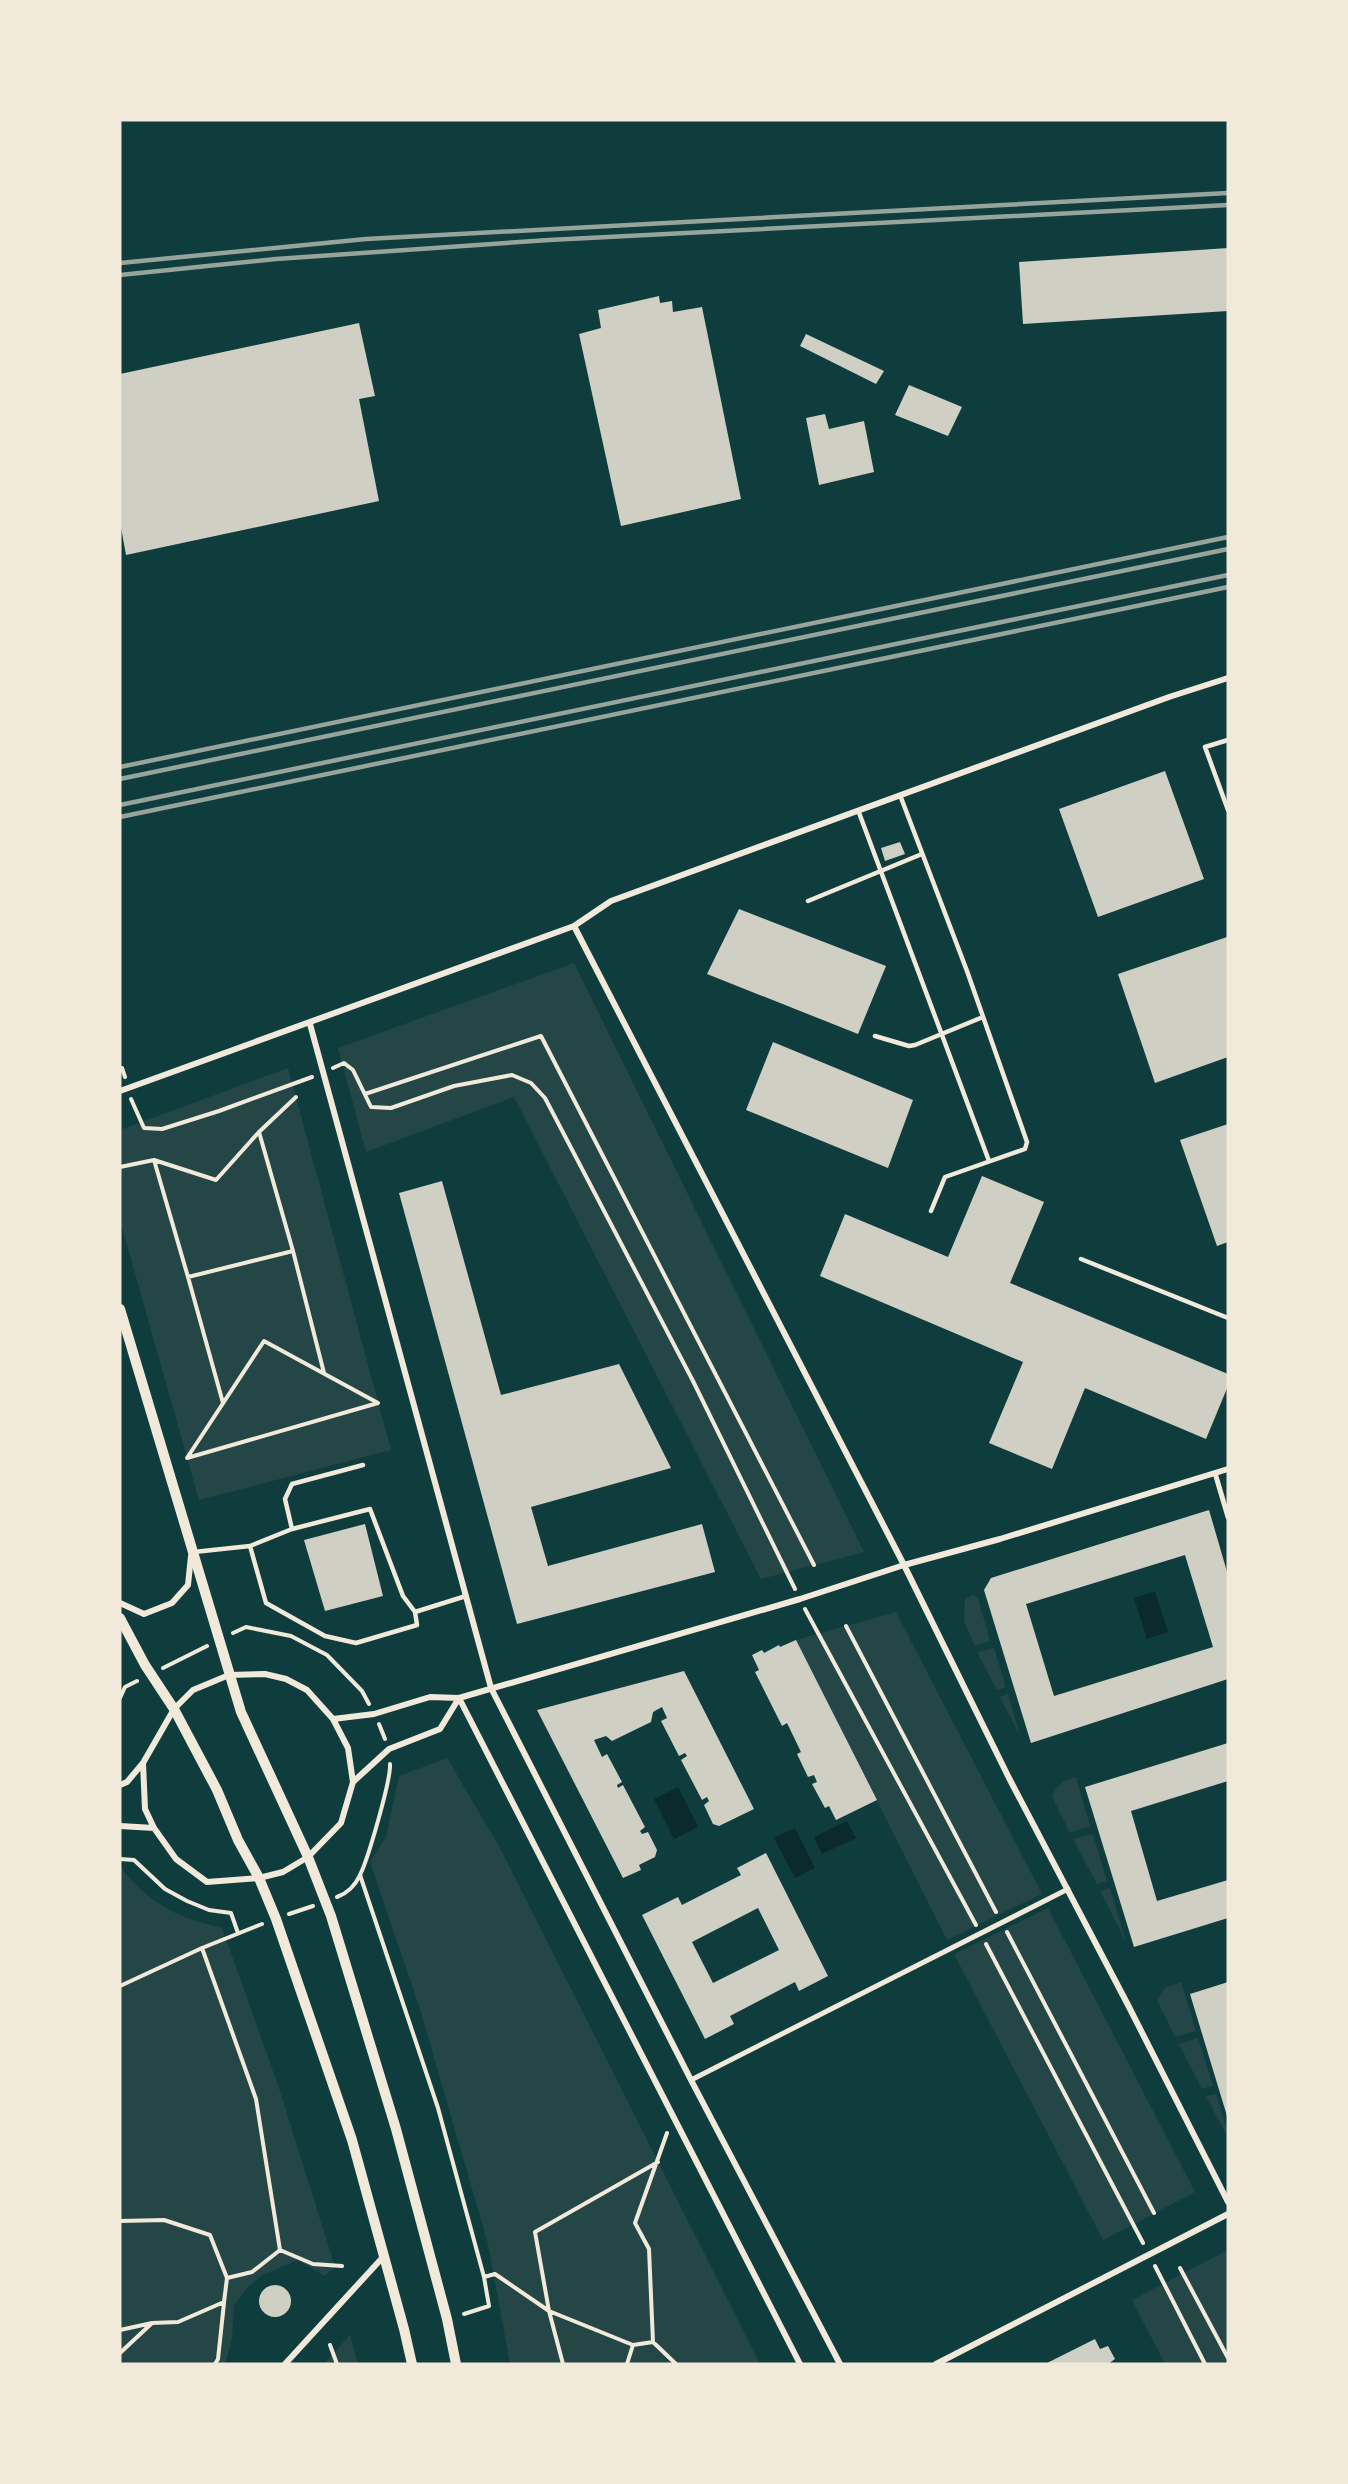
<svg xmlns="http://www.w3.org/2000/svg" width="1348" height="2484" font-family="Overpass,sans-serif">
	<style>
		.green { fill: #244646 }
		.water { fill: #0a2a2b }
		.building { fill: #cfcfc3; fill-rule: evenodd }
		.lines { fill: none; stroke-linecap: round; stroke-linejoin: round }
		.path { stroke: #f1e9da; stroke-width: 4 }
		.service { stroke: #f1e9da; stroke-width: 4.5 }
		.pedestrian { stroke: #f1e9da; stroke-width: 5 }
		.minor { stroke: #f1e9da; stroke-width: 6 }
		.tertiary { stroke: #f1e9da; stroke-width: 10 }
		.rail { stroke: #97a49c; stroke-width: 4.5 }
	</style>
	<rect width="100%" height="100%" fill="#0f3d3e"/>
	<path class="green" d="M574 963 864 1552 761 1579 514 1097 366 1152 338 1048Z
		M288 1068 391 1450 199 1500 120 1220V1130Z
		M973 1595 978 1598 990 1641 975 1646 964 1621 965 1599Z
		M896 1612 1042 1894 947 1940 796 1640Z
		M994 1648 1006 1687 997 1690 977 1652Z
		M1008 1694 1020 1736 1000 1697Z
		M447 1758 500 1848 760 2364H510L488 2244 420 2009 370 1862 386 1837 399 1776Z
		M1076 1777 1090 1826 1070 1833 1052 1797C1056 1785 1064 1780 1076 1777Z
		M1093 1834 1107 1881 1097 1884 1073 1839Z
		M120 1867C151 1905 176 1917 222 1928L279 2088 335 2267 325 2276 298 2260 262 2275 248 2287 234 2305 232 2339 225 2364H120Z
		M1110 1888 1126 1942 1100 1891Z
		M1048 1908 1195 2192 1103 2240 954 1954Z
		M1181 1982 1196 2031 1175 2037 1157 2000 1165 1988Z
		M1198 2038 1213 2086 1202 2089 1179 2044Z
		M1216 2094 1228 2132V2138L1206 2096Z
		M1226 2251 1228 2256V2364H1165L1132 2300Z
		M350 2335 358 2364H324Z"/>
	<path class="water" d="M1155 1591 1168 1632 1147 1639 1134 1598Z
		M678 1787 698 1827 674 1839 654 1799Z
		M847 1821 856 1838 822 1854 814 1837Z
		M795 1828 815 1868 795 1878 774 1838Z"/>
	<path class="building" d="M1228 248V311L1023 324 1019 262Z
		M659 296 660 303 672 301 673 312 702 307 741 499 621 526 579 334 601 328 598 310Z
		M359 323 375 396 359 399 379 501 126 555 120 522V374Z
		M806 334 884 371 876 384 800 346Z
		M909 385 962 407 948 436 895 415Z
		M825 414 829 429 864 421 874 472 819 485 806 418Z
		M1165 771 1204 879 1098 917 1059 809Z
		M900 842 905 854 885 861 881 848Z
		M739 909 886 966 858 1034 707 974Z
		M1227 937 1228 1057 1155 1083 1118 974Z
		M773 1042 913 1100 888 1168 746 1110Z
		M1228 1124V1242L1217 1246 1180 1140Z
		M982 1176 1044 1202 1010 1283 1228 1374V1386L1206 1439 1085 1388 1052 1469 989 1443 1023 1362 820 1276 845 1214 948 1257Z
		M442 1181 501 1395 619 1364 671 1468 531 1507 548 1566 702 1524 715 1572 517 1624 399 1193Z
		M1209 1510 1228 1575V1679L1031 1743 984 1590 991 1578ZM1185 1555 1213 1647 1054 1696 1026 1604Z
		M365 1524 383 1596 325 1611 304 1540Z
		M796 1640 877 1800 836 1820 829 1806 825 1808 812 1784 817 1782 814 1775 808 1777 797 1754 801 1752 787 1723 782 1726 755 1672 759 1670 752 1655 762 1650 764 1653 779 1645 780 1647Z
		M684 1671 754 1809 719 1826 713 1824 704 1805 709 1801 707 1797 702 1800 681 1760 687 1756 685 1753 679 1756 661 1721 667 1718 662 1707 653 1712 651 1722 612 1741 606 1736 594 1740 602 1757 607 1754 622 1782 617 1785 618 1788 623 1785 645 1827 640 1831 642 1834 648 1832 657 1850 655 1857 639 1865 641 1870 623 1878 537 1710Z
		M1228 1743V1781L1131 1811 1157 1901 1228 1880V1918L1134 1947 1085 1787Z
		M766 1853 828 1976 799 1991 795 1982 730 2016 734 2024 705 2039 642 1915 678 1897 682 1905 741 1875 737 1868ZM758 1908 779 1950 713 1983 692 1942Z
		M1228 1982V2116H1227L1190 1994Z
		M259 2301a16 16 0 1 1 32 0a16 16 0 1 1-32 0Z
		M1095 2339 1100 2349 1108 2346 1115 2359 1108 2364H1045Z"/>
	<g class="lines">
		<path class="path" d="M120 1068H122L125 1077
			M333 1068 344 1063 353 1070 371 1107 391 1108 454 1086 512 1075 531 1083 545 1098 693 1381 795 1589
			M365 1094 541 1036 814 1565
			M131 1099 144 1128 162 1129 219 1111 312 1077
			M259 1132 296 1097
			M120 1167 154 1160
			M188 1277 154 1160 216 1180 259 1132 293 1251
			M264 1341 378 1403 187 1458Z
			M223 1403 188 1277 293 1251 324 1373
			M805 1609 976 1925
			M846 1626 996 1912
			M233 1633 246 1627 291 1636 327 1655 362 1691 369 1704
			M163 1668 207 1646
			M120 1698 125 1687 137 1681
			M379 1724 385 1739
			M120 1859 134 1860 165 1889 187 1901 209 1910 231 1913 238 1933
			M360 1875 438 2108 484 2277
			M337 1897C348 1893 355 1886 360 1875 368 1859 391 1780 390 1764
			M289 1914 313 1906
			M1007 1932 1154 2213
			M986 1944 1143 2243
			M202 1948 256 2099 280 2250
			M120 1986 202 1948 262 1924
			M658 2162 535 2232 549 2311 633 2345 653 2342 676 2364
			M120 2221 164 2220 210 2235 227 2278 224 2302 178 2322 152 2323 120 2330
			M1155 2266 1205 2364
			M1180 2268 1228 2358
			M227 2278 252 2272 280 2250 313 2264 342 2266
			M464 2314 489 2306 484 2277 495 2274 549 2311 563 2364
			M653 2342 649 2249 635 2223 667 2133
			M330 2345 337 2364
			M120 2353 151 2324
			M215 2364 218 2359 224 2303
			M627 2364 633 2345"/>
		<path class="service" d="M1228 740 1205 747 1228 810
			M900 795 967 971 1027 1142 1025 1149 945 1177 931 1211
			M858 810 989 1161
			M808 901 922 854
			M875 1036 909 1046 915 1045 983 1017
			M1081 1259 1228 1318
			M292 1529 285 1499 292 1484 363 1465
			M250 1546 292 1529 370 1509 403 1596 415 1612
			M194 1552 250 1546 266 1603 325 1636 356 1643 417 1625 415 1612 466 1596"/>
		<path class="pedestrian" d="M1215 1473 1228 1517
			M691 2080 1068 1889"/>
		<path class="minor" d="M574 926 904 1565 1009 1778 1128 2005 1228 2202
			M310 1024 491 1688 691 2080 840 2364
			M120 1091 574 926 611 901 1169 697 1228 678
			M120 1603 144 1614 172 1603 188 1585 191 1556
			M459 1698 800 2364
			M333 1719 374 1714 430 1697 459 1698 800 1599 904 1565 1000 1539 1228 1469
			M353 1782 389 1749 440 1729 459 1698
			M120 1785 127 1782 143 1763 174 1709 193 1690 229 1675 265 1674 286 1679 307 1690 333 1719 348 1748 353 1782 341 1823 308 1857 283 1872 259 1878 207 1882 176 1859 154 1828 145 1809 143 1763
			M120 1826 154 1828
			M285 2364 384 2256
			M936 2364 1228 2214"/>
		<path class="tertiary" d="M120 1309 241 1712 308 1857 331 1916 396 2129 447 2319 456 2364
			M120 1618 145 1665 174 1709 217 1790 238 1840 259 1878 276 1919 352 2140 404 2329 412 2364"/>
		<path class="rail" d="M120 263 366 239 1228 193
			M120 275 276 259 549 240 1228 205
			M120 767 1228 537
			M120 779 1228 549
			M120 805 1228 575
			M120 817 1228 587"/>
	</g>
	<rect width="1348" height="2484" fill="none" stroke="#f1e9da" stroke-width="243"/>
</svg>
